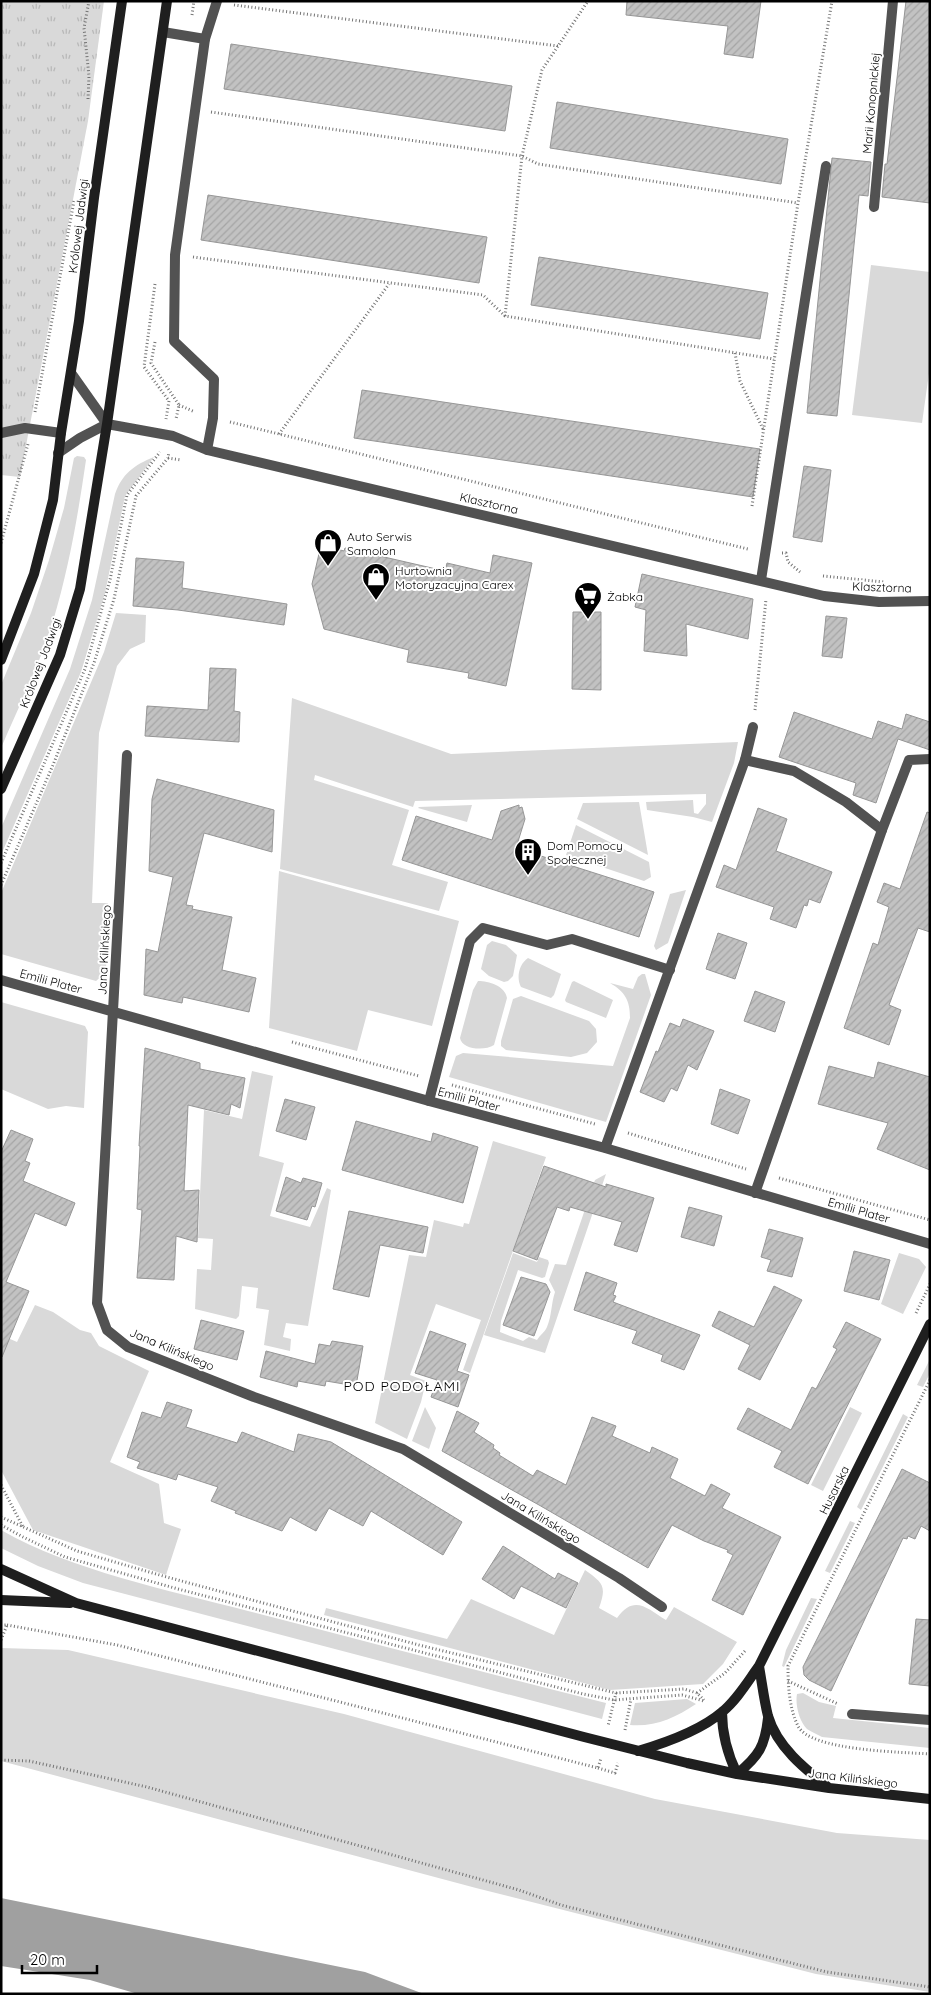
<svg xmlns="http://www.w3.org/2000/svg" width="931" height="1995" font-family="Quicksand,sans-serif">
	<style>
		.grass { fill: #d9d9d9 }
		.park { fill: url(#park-tufts) }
		.water { fill: #a0a0a0 }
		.building { fill: url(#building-hatch); stroke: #969696 }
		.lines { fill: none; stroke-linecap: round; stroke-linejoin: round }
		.path { stroke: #747474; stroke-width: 3; stroke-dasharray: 1 2.5; stroke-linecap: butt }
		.lane { stroke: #525252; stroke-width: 10 }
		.street { stroke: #525252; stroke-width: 10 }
		.secondary { stroke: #1f1f1f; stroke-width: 10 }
		.labels { text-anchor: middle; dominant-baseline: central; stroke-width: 4; stroke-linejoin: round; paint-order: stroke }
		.street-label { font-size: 12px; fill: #000; stroke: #fff }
		.poi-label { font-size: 12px; fill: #000; stroke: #fff; text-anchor: start }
		.neighbourhood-label { font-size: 14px; letter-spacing: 1px; fill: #000; stroke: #fff }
	</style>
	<defs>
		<pattern id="park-tufts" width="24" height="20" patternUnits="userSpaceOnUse" patternTransform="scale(1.25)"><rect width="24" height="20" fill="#d9d9d9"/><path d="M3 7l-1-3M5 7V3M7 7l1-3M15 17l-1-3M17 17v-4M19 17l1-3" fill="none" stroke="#b8b8b8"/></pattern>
		<pattern id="building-hatch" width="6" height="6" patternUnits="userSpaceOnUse" patternTransform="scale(1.25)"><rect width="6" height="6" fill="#c2c2c2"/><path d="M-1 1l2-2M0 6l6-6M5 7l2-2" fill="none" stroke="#a5a5a5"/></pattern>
	</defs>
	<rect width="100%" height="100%" fill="#fff"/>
	<path class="grass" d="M871 265 930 272V366L922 423 852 415Z
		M77 456 84 457 86 460C78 515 69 568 53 621 40 664 19 706 1 748V685L31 613 49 560 64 508 74 458Z
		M154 457 125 496 105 593 81 672 1 855V828L70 669 92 600 115 494C122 474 134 465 154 457Z
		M116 613 146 615 145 642 130 649 117 666 99 733 92 903H108L106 972 96 981 1 954V893L104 652Z
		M292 698 451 754 738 742 734 763 712 822 693 817 647 810 646 802 693 800 694 813 698 814 706 804V794L415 801 413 807 315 775 314 780 409 810 392 865 448 882 439 911 280 869Z
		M639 802 648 855 577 819 583 803Z
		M472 805 467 822 418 808 419 807Z
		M576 825 649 862 651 877 644 881 566 855Z
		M279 871 459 921 432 1026 368 1010 357 1051 269 1028Z
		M686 890 668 943 656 950 654 946 670 894Z
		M492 941 506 945 517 955 513 976 508 981 504 982 489 976 481 969 487 945Z
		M528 958 561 974 554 995 551 998 521 987C516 978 519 964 528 958Z
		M642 974H645L651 995 606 1122 449 1077 456 1056 463 1053 613 1066 630 1018C630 1000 625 992 610 983L633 989 638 977Z
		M478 981C489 981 505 986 507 998L494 1045C485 1051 462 1050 460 1038L473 990Z
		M574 981 613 1000 606 1018 566 1002 565 1000 572 982Z
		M521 996 589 1021 596 1029 597 1042 587 1053 571 1057 506 1050 501 1046V1041L513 999Z
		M1 1002 85 1026 88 1032 84 1108 66 1106 48 1109 1 1089Z
		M252 1071 273 1076 259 1156 284 1163 270 1216 310 1227 327 1188 331 1190 308 1326 286 1323 283 1337 291 1339 290 1351 264 1345 269 1310 256 1308 258 1288 242 1286 239 1316 236 1319 195 1309 197 1269 211 1270 213 1239 198 1238 204 1110 242 1119Z
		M493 1141 546 1157 470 1373 463 1370 481 1320 436 1304 410 1375 426 1381 421 1402 407 1439 375 1423 409 1255 426 1257 434 1220 463 1227 464 1223 469 1224Z
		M606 1174 545 1353 484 1335 513 1253 537 1262 539 1257 548 1260 549 1263 545 1277 542 1278 518 1270 501 1321 500 1332 523 1341 529 1337 537 1340C540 1335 545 1332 547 1327 552 1315 551 1304 555 1292L549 1280 555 1264 566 1265 595 1180Z
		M899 1253 919 1259 926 1267 903 1314 881 1304Z
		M35 1305 53 1312 80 1330 91 1333 99 1346 149 1371 110 1462 159 1484 164 1523 181 1529 166 1575 33 1530 1 1470V1335L17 1342Z
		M930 1359V1373L923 1387 917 1385Z
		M425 1407 436 1428 429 1449 412 1441Z
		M850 1407 862 1413 823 1491 811 1485Z
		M903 1414 908 1417 861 1510 857 1507Z
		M850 1521 855 1523 830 1573 825 1571Z
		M1 1530C73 1571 168 1590 248 1611 367 1642 487 1673 606 1703L602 1719 83 1583 38 1566 1 1548Z
		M585 1570C603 1583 607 1586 599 1608L617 1618C634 1594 647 1608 666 1620L674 1607 737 1642 723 1664 703 1684 610 1690 324 1615 326 1608 447 1639 471 1599 554 1635Z
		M811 1598 817 1599 784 1667 782 1666 786 1650Z
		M1 1648 68 1650 344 1714 655 1799 837 1833 930 1840V1992L816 1974 476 1888 1 1761Z
		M803 1693 819 1702 836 1706 833 1718 930 1728V1748L822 1737C817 1734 811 1732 807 1729 799 1721 795 1704 797 1694Z
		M687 1699 696 1704C675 1718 655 1727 630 1725L635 1703Z"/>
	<path class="park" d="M1 1H104L88 121 20 477 1 475Z"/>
	<path class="water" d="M1 1898 365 1972 424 1994H138L90 1980 1 1966Z"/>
	<path class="building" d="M627 1H761L753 58 724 54 728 26 626 15Z
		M906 1H930V203L882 197 885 164H887Z
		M231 44 512 86 505 131 224 89Z
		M557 102 788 139 781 184 550 148Z
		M832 158 871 162 868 196 859 195 837 416 807 413Z
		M208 195 487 237 479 283 201 240Z
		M539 257 768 293 760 339 531 305Z
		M362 390 760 449 753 497 354 438Z
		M804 466 831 470 822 542 793 537Z
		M321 545 344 551 345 548 445 571 447 563 490 573 493 555 532 563 506 686 468 678 469 673 407 662 409 650 324 629 312 584Z
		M136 558 184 562 182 588 287 604 284 625 178 610 133 606Z
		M642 574 753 599 748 639 686 624 687 656 644 651 646 610 635 607Z
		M573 612H601V690L572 689Z
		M826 616 847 618 842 658 822 656Z
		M210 668 236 669 234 711 240 712 239 742 145 736 147 706 208 710Z
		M794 712 872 739 878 721 902 729 906 714 930 722V750L898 739 876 803 853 795 856 783 779 757Z
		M157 779 274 810 272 852 204 833 186 905 193 906 192 909 232 917 222 970 256 978 249 1012 183 997 182 1003 144 995 146 949 158 952 173 877 149 871 152 799Z
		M519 805V808L522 807 525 819 516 848 654 892 639 937 402 860 416 816 492 840 501 811Z
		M758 808 787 819 776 851 832 872 820 903 809 899 807 906 804 905 796 928 770 919 774 907 716 887 724 865 736 870Z
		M927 812 930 813V932L918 928 889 1005 901 1010 889 1045 844 1028 873 943 878 945 889 907 877 902 884 883 900 889Z
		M718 933 747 943 735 979 706 969Z
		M755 991 785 1002 775 1032 744 1021Z
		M683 1019 714 1031 697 1070 688 1065 677 1091 671 1088 664 1102 640 1092 656 1051 658 1052 670 1023 680 1027Z
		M145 1048 200 1063V1069L245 1078 240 1108 231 1104 229 1115 188 1105 184 1191 199 1190 197 1242 176 1236 174 1280 137 1278 142 1210 137 1209 140 1146H139Z
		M878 1062 930 1077V1170L877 1149 888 1123 818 1104 829 1066 874 1078Z
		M720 1089 750 1100 738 1134 711 1124Z
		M285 1099 315 1107 306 1140 276 1131Z
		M356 1121 431 1142 433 1133 478 1147 463 1203 342 1170Z
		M11 1130 33 1139 25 1161 30 1163 23 1181 75 1203 66 1226 35 1213 6 1282 29 1291 2 1357 1 1152Z
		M544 1166 606 1187V1184L654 1198 637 1252 614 1245 622 1222 570 1207 569 1211 557 1207 537 1260 513 1251Z
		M286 1177 301 1183 303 1178 322 1183 315 1207 312 1206 307 1220 276 1211Z
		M689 1207 722 1216 714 1246 681 1237Z
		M349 1211 428 1227 423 1253 380 1245 369 1297 333 1289Z
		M769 1229 803 1238 792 1277 767 1271 771 1260 761 1257Z
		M854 1251 890 1260 879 1300 844 1291Z
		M586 1272 617 1283 613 1295 616 1296 613 1302 700 1335 684 1370 661 1361 663 1355 632 1343 637 1331 574 1310Z
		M521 1277 546 1284 550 1292 534 1336 503 1325Z
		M774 1286 802 1300 760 1380 738 1369 750 1345 712 1326 719 1311 754 1327Z
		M201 1320 244 1331 237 1360 194 1349Z
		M846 1322 881 1339 808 1484 774 1467 782 1451 737 1429 748 1408 791 1430 812 1387 816 1389 837 1349 833 1347Z
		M430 1331 466 1344 457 1371 469 1375 458 1407 431 1397 437 1380 415 1373Z
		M332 1341 363 1346 356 1386 326 1381 325 1386 298 1381 297 1387 260 1377 266 1351 315 1364 319 1344 330 1346Z
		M167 1402 192 1410 186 1427 237 1443 242 1432 294 1452 298 1434 331 1442 462 1522 443 1555 371 1511 363 1526 329 1508 316 1531 290 1517 282 1531 235 1513 236 1511 211 1501 218 1487 178 1474 176 1480 167 1477 137 1468 140 1462 127 1457 142 1412 161 1418Z
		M457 1411 479 1423 474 1432 494 1445 493 1448 500 1453 499 1455 533 1476 537 1470 566 1485 592 1417 616 1426 612 1436 650 1453 652 1447 678 1459 670 1478 705 1496 711 1484 730 1494 722 1508 781 1537 743 1615 712 1600 733 1555 727 1552 728 1550 704 1541 672 1525 648 1568 539 1505 442 1451Z
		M902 1469 930 1483V1531L921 1526 915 1539 908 1536 907 1539 903 1538 831 1691 809 1680 804 1675 803 1667Z
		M503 1546 555 1579 558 1573 578 1583 566 1608 521 1586 514 1599 482 1579Z
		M916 1619 930 1620V1686L909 1684Z"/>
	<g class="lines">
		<path class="path" d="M234 5 558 46
			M192 15 194 1
			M88 99 89 76 84 28 89 1
			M211 112 522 156 538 164 798 203
			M193 257 483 295 505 316 774 359
			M155 284 144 367 169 401 166 419
			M505 316 522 156 542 70 588 1
			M155 342 151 363 179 405 176 419
			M735 353 740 381 763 429
			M179 405 195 412
			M35 412 74 201
			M230 422 748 549
			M279 434 389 284
			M168 458 181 460
			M752 506 798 203 832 1
			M1 543 28 444
			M782 553H786L788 562 800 572
			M823 576 884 582
			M755 710 766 599
			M1 863 85 669 110 580 127 495 160 452
			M1 885 53 765 94 663 114 599 136 496 168 458 169 452
			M292 1042 419 1076
			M452 1085 595 1124
			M628 1133 746 1169
			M779 1178 930 1220
			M916 1313 930 1284
			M930 1380 788 1666C788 1685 789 1708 798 1726 810 1751 903 1752 930 1754
			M1 1485 23 1527
			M1 1517 77 1551 163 1576 419 1645 616 1693 608 1726
			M1 1525 23 1537 65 1557 178 1589 583 1694 614 1700 682 1695 704 1701
			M1 1625H7L1 1640
			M7 1625 117 1645 598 1768 601 1758
			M788 1681 838 1704
			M616 1693 684 1689 697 1693 704 1700
			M697 1693 725 1673 745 1651
			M625 1730 631 1699
			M1 1760 29 1761 147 1787 519 1890 561 1905 827 1972 930 1987
			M598 1768 615 1773 618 1763"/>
		<path class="lane" d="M163 32 205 39
			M874 207 893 1
			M1 433 25 428 61 433
			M761 580 826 166
			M745 760 794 771 846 802 882 830
			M429 1101 470 941 483 928 547 945 572 939 670 970
			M852 1714 930 1720"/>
		<path class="street" d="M71 373 107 424 173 436 207 450 824 596 879 602 930 601
			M207 450 213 418 214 379 174 341 175 255 205 39 217 1
			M58 453 80 438 107 424
			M127 755 97 1303 107 1330 128 1347 254 1397 403 1449 619 1578 662 1607
			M1 980 429 1101 605 1148 930 1244
			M605 1148 745 760 753 727
			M755 1193 882 830 909 760 930 759"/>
		<path class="secondary" d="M1 660 34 574 53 500 61 433 79 321 94 198 122 1
			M1 789 60 655 80 589 107 424 167 1
			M1 1569 76 1603 584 1737 687 1763 737 1774 829 1788 930 1799
			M1 1600 70 1603
			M759 1666C762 1683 764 1700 768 1716 777 1747 805 1769 829 1788
			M722 1712C722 1735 727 1753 737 1774
			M638 1751C665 1743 700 1731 722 1712 737 1700 748 1681 759 1666L930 1324
			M737 1774C759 1756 765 1746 768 1718"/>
	</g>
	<defs>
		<symbol id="shop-pin" viewBox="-11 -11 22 30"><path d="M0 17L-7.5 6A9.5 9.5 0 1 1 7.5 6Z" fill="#000" stroke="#fff"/><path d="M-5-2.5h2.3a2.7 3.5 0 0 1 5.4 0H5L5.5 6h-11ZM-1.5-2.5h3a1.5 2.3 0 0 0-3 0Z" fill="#fff"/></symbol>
		<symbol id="supermarket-pin" viewBox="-11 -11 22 30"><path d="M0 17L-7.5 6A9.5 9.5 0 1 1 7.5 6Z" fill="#000" stroke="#fff"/><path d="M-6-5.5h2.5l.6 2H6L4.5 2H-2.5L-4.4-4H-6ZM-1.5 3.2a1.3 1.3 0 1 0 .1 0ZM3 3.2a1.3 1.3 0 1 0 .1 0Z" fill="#fff"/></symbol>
		<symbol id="building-pin" viewBox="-11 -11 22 30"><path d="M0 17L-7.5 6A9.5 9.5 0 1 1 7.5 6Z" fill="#000" stroke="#fff"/><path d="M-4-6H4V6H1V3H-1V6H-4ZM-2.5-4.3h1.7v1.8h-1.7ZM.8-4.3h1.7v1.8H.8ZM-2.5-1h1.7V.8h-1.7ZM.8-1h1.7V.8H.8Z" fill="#fff"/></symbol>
	</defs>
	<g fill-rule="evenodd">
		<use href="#shop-pin" x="312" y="527" width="32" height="43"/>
		<use href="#shop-pin" x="360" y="561" width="32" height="43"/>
		<use href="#supermarket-pin" x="572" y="580" width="32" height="43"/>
		<use href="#building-pin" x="512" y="836" width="32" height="43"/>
	</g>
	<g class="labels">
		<g class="street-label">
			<text transform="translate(871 103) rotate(-85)">Marii Konopnickiej</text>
			<text transform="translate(78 226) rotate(-83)">Królowej Jadwigi</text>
			<text transform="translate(489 503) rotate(13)">Klasztorna</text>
			<text transform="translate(882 587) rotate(2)">Klasztorna</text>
			<text transform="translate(40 663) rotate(-69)">Królowej Jadwigi</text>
			<text transform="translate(104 950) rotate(-87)">Jana Kilińskiego</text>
			<text transform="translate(51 981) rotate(15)">Emilii Plater</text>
			<text transform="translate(469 1099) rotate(15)">Emilii Plater</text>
			<text transform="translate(859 1210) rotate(16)">Emilii Plater</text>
			<text transform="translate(172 1349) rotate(23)">Jana Kilińskiego</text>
			<text transform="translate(834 1490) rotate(-64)">Husarska</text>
			<text transform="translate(541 1517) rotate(31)">Jana Kilińskiego</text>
			<text transform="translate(853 1778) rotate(7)">Jana Kilińskiego</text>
		</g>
		<g class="poi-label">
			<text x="347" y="536">Auto Serwis<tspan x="347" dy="14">Samolon</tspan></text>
			<text x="395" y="570">Hurtownia<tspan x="395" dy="14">Motoryzacyjna Carex</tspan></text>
			<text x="607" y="596">Żabka</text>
			<text x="547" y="845">Dom Pomocy<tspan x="547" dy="14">Społecznej</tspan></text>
		</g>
		<g class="neighbourhood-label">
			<text x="402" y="1386">POD PODOŁAMI</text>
		</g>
	</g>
	<rect width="931" height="1995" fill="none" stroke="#000000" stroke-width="5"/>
	<path d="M22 1965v8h75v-8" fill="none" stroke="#000000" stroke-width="2.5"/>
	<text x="30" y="1965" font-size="15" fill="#000000" stroke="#ffffff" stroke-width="4" paint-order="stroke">20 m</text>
</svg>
